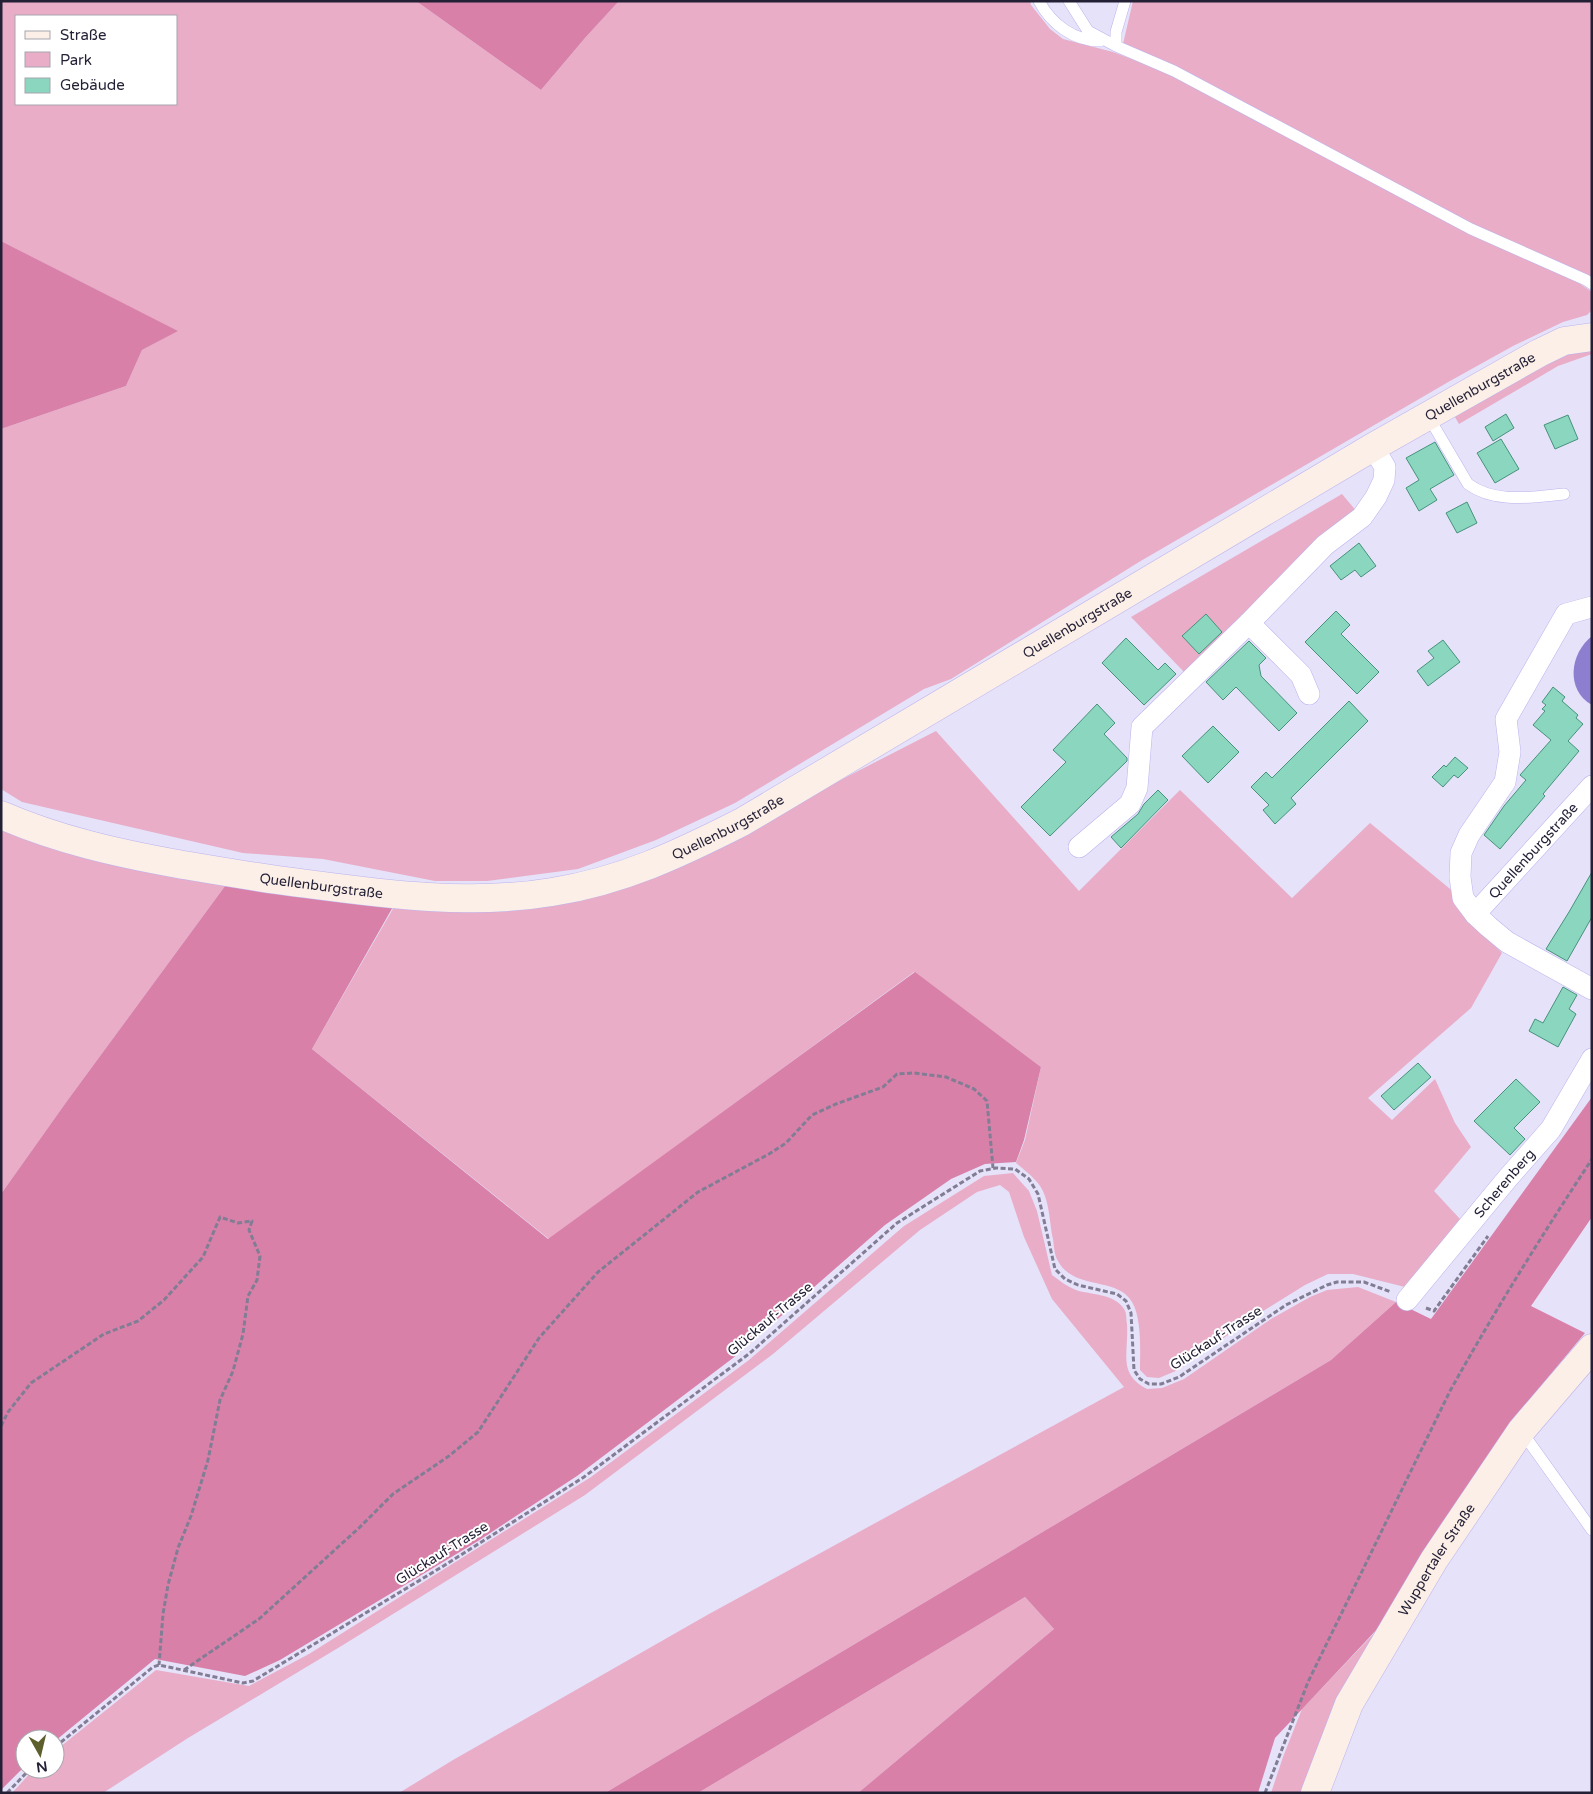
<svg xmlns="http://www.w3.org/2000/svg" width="1593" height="1794" font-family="'Varela Round',sans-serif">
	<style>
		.green { fill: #e9adc7; fill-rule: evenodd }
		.forest { fill: #d980a9 }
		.water { fill: #8d7ecf }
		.building { fill: #8bd6be; stroke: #46927b }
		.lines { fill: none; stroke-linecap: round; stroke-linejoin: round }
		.lane-casing { stroke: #bcb3ee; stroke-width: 12 }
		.street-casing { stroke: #bcb3ee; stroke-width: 22 }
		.secondary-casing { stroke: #bcb3ee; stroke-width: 29 }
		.path { stroke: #817d94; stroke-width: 3; stroke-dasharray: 5 2.5; stroke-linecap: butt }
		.lane { stroke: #fff; stroke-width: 11 }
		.street { stroke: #fff; stroke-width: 21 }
		.secondary { stroke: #fbefe8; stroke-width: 28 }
		.labels { text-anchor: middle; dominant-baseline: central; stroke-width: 4; stroke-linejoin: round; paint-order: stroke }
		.street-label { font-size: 14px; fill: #231f35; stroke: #fff }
	</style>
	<rect width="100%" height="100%" fill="#e5e2fa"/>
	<path class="green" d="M1 1H416L541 90 585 38 619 1H1030L1031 5 1050 29 1063 39 1113 52 1171 74 1576 281 1592 292V310L1587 315 1563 322 1513 346 1450 381 1139 562 951 679 924 689 735 803 656 840 578 869 487 881H435L323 859 243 853 22 802 1 789V429L126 386 142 350 177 331 1 241ZM16 16H176V104H16Z
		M1133 1H1592V277L1474 226 1123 44Z
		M1592 347V354L1558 366 1459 424 1452 412 1547 360Z
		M1342 494 1358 513 1186 674 1131 617Z
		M936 731 1079 891 1180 790 1292 898 1370 823 1455 893 1467 916 1502 953 1471 1008 1368 1098 1392 1120 1435 1079 1455 1123 1471 1147 1434 1191 1460 1219 1422 1274 1409 1288 1353 1274H1328L1305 1285 1255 1316 1178 1370 1159 1378 1147 1377 1140 1370C1140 1350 1142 1319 1132 1302 1117 1276 1074 1291 1058 1261 1054 1255 1054 1245 1053 1239 1049 1221 1050 1195 1036 1181 1030 1174 1023 1169 1016 1163L1025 1140 1041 1067 914 972 549 1239 312 1049 394 907 506 910 784 809Z
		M1 825 228 882 67 1101 1 1194Z
		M1013 1173 1029 1191 1037 1211 1052 1275C1060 1281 1069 1288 1079 1291 1095 1295 1114 1294 1124 1309 1127 1313 1126 1320 1127 1324 1129 1352 1117 1374 1147 1389L1162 1388 1184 1379 1271 1319 1310 1297 1327 1290 1358 1287 1396 1302 1331 1360 605 1793H399L453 1760 709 1614 1124 1387 1052 1299 1024 1237 1009 1192 1000 1185 977 1192 920 1230 773 1354 585 1495 343 1645 188 1738 103 1793H12L34 1769H55V1751L156 1670 249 1686 309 1654 591 1477 749 1360 904 1226 984 1176Z
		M1025 1597 1054 1629 858 1793H698Z
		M1381 1626 1304 1793H1271L1283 1757 1302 1709Z"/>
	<path class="forest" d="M416 1H619L585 38 541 90Z
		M1 241 178 331 142 350 126 386 1 429Z
		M228 882 394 905 312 1049 548 1239 915 972 1041 1067 1024 1140 1016 1162 985 1164 951 1179 885 1225 733 1358 577 1476 478 1541 280 1660 245 1676 155 1659 55 1741V1739H25V1766L1 1790V1194L67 1101Z
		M1592 1097V1217L1531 1306 1585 1333 1515 1417 1381 1625 1275 1738 1258 1793H858L1054 1629 1025 1597 698 1793H605L1331 1360 1396 1302 1431 1319Z"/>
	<path class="water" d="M1592 636V705C1565 690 1570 653 1592 636Z"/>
	<path class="building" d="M1506 414 1514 428 1493 441 1485 427Z
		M1568 415 1578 439 1555 449 1544 425Z
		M1501 439 1519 469 1495 483 1477 453Z
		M1435 442 1454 475 1430 489 1437 500 1419 511 1406 488 1419 480 1406 458Z
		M1467 502 1477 523 1457 533 1446 513Z
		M1359 543 1376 566 1361 577 1355 570 1341 580 1330 566Z
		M1336 611 1350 625 1341 634 1379 672 1357 694 1305 642Z
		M1206 614 1222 632 1199 654 1182 636Z
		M1126 638 1158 670 1165 663 1176 674 1144 705 1102 663Z
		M1443 640 1460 662 1428 686 1417 671 1434 658 1428 651Z
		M1249 641 1266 658 1259 665 1261 676 1297 713 1279 731 1236 687 1223 700 1206 682Z
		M1553 687 1565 697 1562 701 1578 715 1576 718 1583 724 1568 741 1579 751 1543 794 1545 796 1500 849 1484 835 1504 806 1526 780 1520 775 1551 740 1533 725 1545 711 1542 709 1546 705 1542 702Z
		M1349 701 1368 721 1291 798 1296 804 1275 824 1263 810 1269 805 1251 787 1266 772 1272 778Z
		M1097 704 1115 723 1104 734 1127 758V761L1050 836 1021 807 1066 762 1053 750Z
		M1213 726 1239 752 1208 783 1182 756Z
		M1455 757 1468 768 1458 778 1454 775 1443 787 1432 777 1444 765 1446 767Z
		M1158 790 1168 800 1121 848 1111 837 1138 814 1144 804Z
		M1592 872V917L1567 961 1546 949 1569 912Z
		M1563 987 1577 995 1569 1009 1576 1014 1558 1047 1529 1031 1535 1019 1543 1023Z
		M1418 1063 1431 1077 1394 1110 1381 1096Z
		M1516 1079 1540 1102 1514 1128 1525 1139 1510 1155 1474 1121Z"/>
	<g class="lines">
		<defs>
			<path id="lane" d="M1039 1C1051 24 1074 41 1100 41
				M1069 1 1088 31 1116 46 1174 71 1471 229 1586 280 1592 284
				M1116 46V32L1125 1
				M1428 416 1468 484C1495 504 1532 497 1564 494
				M1522 1432 1592 1530"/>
			<g id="street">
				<path d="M1592 607 1566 614 1506 719 1510 752 1505 782 1469 835 1461 853 1460 877 1463 898 1475 914 1489 927 1507 942 1592 989"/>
				<path d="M1249 623 1325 545 1362 517 1376 497 1384 480 1385 467 1373 447"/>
				<path d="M1079 847 1130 804 1137 788 1142 727 1249 623 1301 675 1309 694"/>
				<path id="s1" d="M1475 914 1592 786"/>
				<path id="s2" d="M1407 1300 1507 1179 1551 1129 1592 1059"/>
			</g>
			<g id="secondary">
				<path id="s3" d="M1 815C59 840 117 853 178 864 219 871 259 878 300 883 383 894 468 906 552 892 622 881 679 854 742 822L1373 447 1539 353 1564 341 1592 337"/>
				<path id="s4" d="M1315 1793 1349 1704 1434 1560 1521 1431 1592 1348"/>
			</g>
		</defs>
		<use href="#lane" class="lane-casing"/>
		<use href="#street" class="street-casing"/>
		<use href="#secondary" class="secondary-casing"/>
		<path class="path" d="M1426 1308 1434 1311 1488 1236
			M1 1426 8 1412 31 1383 104 1334 138 1321 164 1300 203 1257 220 1217 238 1223 252 1221 249 1230 260 1256 257 1280 248 1296 243 1334 233 1371 220 1400 208 1460 191 1516 178 1548 168 1585 163 1614 159 1665
			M184 1670 259 1619 360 1527 393 1494 449 1456 478 1432 539 1338 598 1272 698 1192 769 1154 786 1143 812 1115 836 1104 883 1087 897 1074 914 1073 946 1077 974 1089 987 1101 993 1168
			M55 1747 153 1667 159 1665 243 1683 253 1681 445 1565 584 1477 750 1353 897 1223 980 1171 996 1168 1015 1169 1029 1179 1038 1194 1055 1269 1065 1279 1078 1285 1117 1294 1126 1301 1131 1313 1134 1370 1140 1379 1149 1384H1161L1179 1377 1286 1305 1327 1285 1337 1282H1364L1391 1292
			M7 1793 30 1769
			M1265 1793 1308 1682 1450 1391C1494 1312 1542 1235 1592 1159"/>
		<use href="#lane" class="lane"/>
		<use href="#street" class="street"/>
		<use href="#secondary" class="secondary"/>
	</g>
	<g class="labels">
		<g class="street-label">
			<text stroke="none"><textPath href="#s3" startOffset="1621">Quellenburgstraße</textPath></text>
			<text stroke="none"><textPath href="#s3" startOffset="1154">Quellenburgstraße</textPath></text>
			<text stroke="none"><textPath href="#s3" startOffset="749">Quellenburgstraße</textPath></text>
			<text stroke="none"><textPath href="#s1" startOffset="86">Quellenburgstraße</textPath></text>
			<text stroke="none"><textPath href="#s3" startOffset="329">Quellenburgstraße</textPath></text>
			<text stroke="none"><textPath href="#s2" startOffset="152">Scherenberg</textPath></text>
			<text transform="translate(770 1319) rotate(-40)">Glückauf-Trasse</text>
			<text transform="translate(1216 1338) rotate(-33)">Glückauf-Trasse</text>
			<text transform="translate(442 1553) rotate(-32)">Glückauf-Trasse</text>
			<text stroke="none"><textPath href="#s4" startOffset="264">Wuppertaler Straße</textPath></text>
		</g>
	</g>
	<rect width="1593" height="1794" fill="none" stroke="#231f35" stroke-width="5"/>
	<rect x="15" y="15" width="162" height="90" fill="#ffffff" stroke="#a7a5ae"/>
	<rect x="25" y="31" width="25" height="8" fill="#fbefe8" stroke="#a7a5ae"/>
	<text x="60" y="40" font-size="15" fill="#231f35">Straße</text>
	<rect x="25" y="52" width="25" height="15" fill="#e9adc7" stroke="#a7a5ae"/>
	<text x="60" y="65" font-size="15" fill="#231f35">Park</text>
	<rect x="25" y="78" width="25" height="15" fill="#8bd6be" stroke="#a7a5ae"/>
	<text x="60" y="90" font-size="15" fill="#231f35">Gebäude</text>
	<g transform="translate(40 1754) rotate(172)"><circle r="24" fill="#ffffff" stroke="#a7a5ae"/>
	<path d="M0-4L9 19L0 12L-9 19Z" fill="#5d602d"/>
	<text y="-8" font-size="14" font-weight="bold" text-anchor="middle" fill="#231f35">N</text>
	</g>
</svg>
